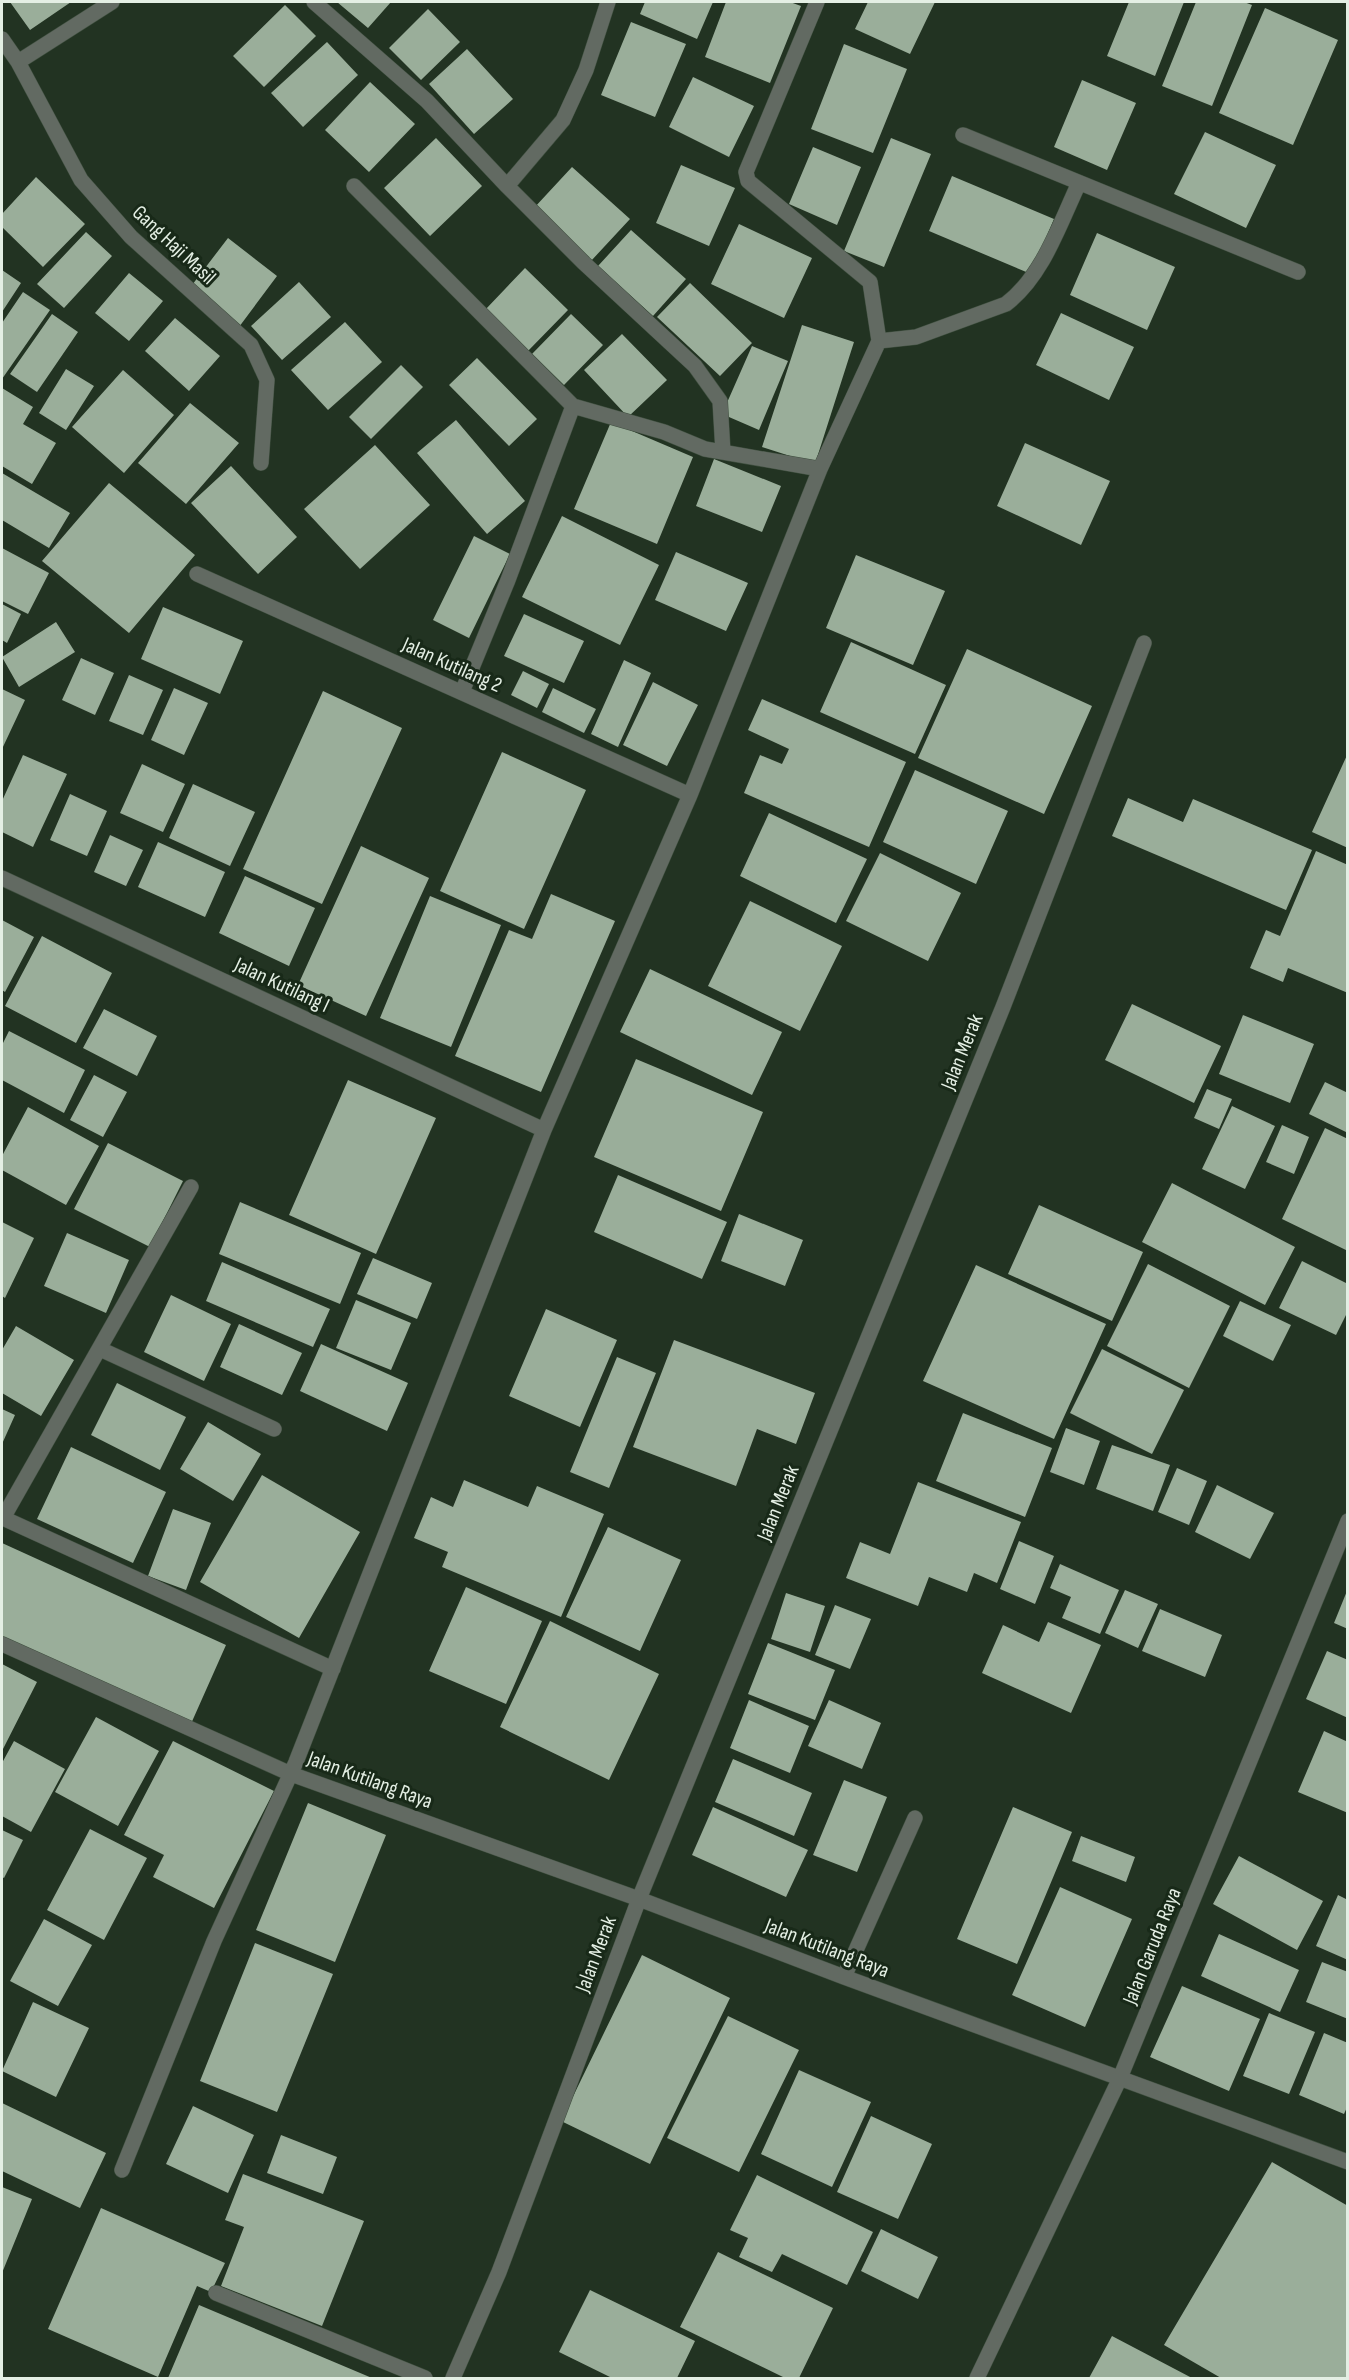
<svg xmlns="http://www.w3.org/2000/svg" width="1349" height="2380" font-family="'Sofia Sans Condensed',sans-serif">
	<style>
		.building { fill: #9aae9a }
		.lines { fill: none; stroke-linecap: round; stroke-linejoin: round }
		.minor-casing { stroke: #415141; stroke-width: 16 }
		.minor { stroke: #626a62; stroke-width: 15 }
		.labels { text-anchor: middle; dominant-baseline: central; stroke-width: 6; stroke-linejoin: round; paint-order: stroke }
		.street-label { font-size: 21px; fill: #e4efe4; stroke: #182918 }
	</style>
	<rect width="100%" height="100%" fill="#232"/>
	<path class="building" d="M10 2H71L30 30Z
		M337 2H391L368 28Z
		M645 2H713L697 39 640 14Z
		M726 2H790L801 6 770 83 705 57Z
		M868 2H935L910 54 855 29Z
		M1129 2H1184L1155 76 1107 56Z
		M1196 2H1244L1252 5 1212 106 1162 86Z
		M285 5 316 36 264 87 233 56Z
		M1265 8 1338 40 1293 145 1219 113Z
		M428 9 460 42 421 80 389 48Z
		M631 22 686 44 655 117 601 95Z
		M327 42 358 75 303 127 271 93Z
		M844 44 907 69 873 153 811 129Z
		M467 49 513 99 474 134 429 84Z
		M693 77 754 106 729 157 669 127Z
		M1082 80 1136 103 1107 170 1054 147Z
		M370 82 415 124 369 172 325 130Z
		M1205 132 1276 165 1246 228 1174 194Z
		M436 138 482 186 430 236 384 188Z
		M891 138 931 154 884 267 844 251Z
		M813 147 861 167 837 225 789 204Z
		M681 165 735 188 709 246 656 223Z
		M572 167 630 219 591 261 534 208Z
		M952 176 1054 219 1031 274 929 231Z
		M36 177 85 224 43 267 2 227V214Z
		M739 224 812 258 784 318 711 284Z
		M631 230 686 279 653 316 598 266Z
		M86 232 112 256 64 308 37 284Z
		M1097 233 1175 267 1147 330 1070 295Z
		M228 238 277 276 239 327 189 289Z
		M525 268 568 310 528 351 485 310Z
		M2 270 21 283 2 312Z
		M129 273 163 301 129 341 95 313Z
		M299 282 331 317 282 360 251 326Z
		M690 283 752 343 720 376 657 317Z
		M23 292 50 310 2 379V323Z
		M1061 313 1134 347 1109 400 1036 365Z
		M52 314 78 332 37 392 10 374Z
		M571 314 603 345 564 385 532 354Z
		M175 318 220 356 189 391 145 351Z
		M345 322 382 362 328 410 291 370Z
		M802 325 854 342 815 464 762 447Z
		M622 334 667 380 628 417 584 370Z
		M752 346 788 361 759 430 722 414Z
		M477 358 537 419 509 446 449 385Z
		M401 365 423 387 371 439 349 417Z
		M66 369 94 386 66 430 39 413Z
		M123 370 174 415 124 473 72 427Z
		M2 388 33 407 23 424 56 443 32 484 2 466Z
		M190 403 239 443 186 504 138 463Z
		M456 420 525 501 487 534 417 453Z
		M611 422 693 457 657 544 574 509Z
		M1025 443 1110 481 1081 545 997 506Z
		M375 445 430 505 360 569 304 509Z
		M714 459 781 486 762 532 696 506Z
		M231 466 297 537 258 574 191 503Z
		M2 473 70 513 49 548 2 520Z
		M109 483 195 555 129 633 42 561Z
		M562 516 659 565 620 645 522 597Z
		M474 536 510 554 469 638 433 620Z
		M2 548 49 573 28 614 2 601Z
		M676 552 748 583 726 631 655 600Z
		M856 555 945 591 913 665 826 628Z
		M2 604 21 614 7 643 2 640Z
		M163 607 243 641 220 694 141 659Z
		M524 614 584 641 564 683 504 656Z
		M56 622 75 652 19 687 2 657Z
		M851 642 946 685 915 754 820 712Z
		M967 649 1092 706 1044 814 918 758Z
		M81 658 114 673 95 715 62 700Z
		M624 660 651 673 618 747 591 734Z
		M523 671 549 684 537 708 511 695Z
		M129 675 163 690 143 735 109 721Z
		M653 682 698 705 667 766 623 745Z
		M174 688 208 703 184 755 151 740Z
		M553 688 596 709 584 733 542 712Z
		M2 689 25 700 2 749Z
		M323 691 402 728 322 904 243 869Z
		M762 699 906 762 869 847 744 793 760 755 782 764 789 749 748 730Z
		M502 752 586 790 524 929 440 891Z
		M1348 753V848L1312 832Z
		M23 755 67 774 33 847 2 832V801Z
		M142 764 185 784 163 832 120 813Z
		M915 770 1008 811 976 884 883 842Z
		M193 784 255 812 230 866 169 838Z
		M70 794 107 811 87 856 50 840Z
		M1128 798 1183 822 1193 799 1312 850 1286 910 1112 836Z
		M769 813 867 859 836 923 740 876Z
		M110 835 143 850 126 886 94 872Z
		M158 842 225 872 205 917 138 887Z
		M361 846 429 878 366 1016 298 985Z
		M1316 851 1348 865V993L1288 968 1283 982 1250 968 1266 930 1280 936Z
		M880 853 961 893 928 961 846 921Z
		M245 876 315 908 289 966 219 933Z
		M551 894 615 921 541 1092 455 1056 509 930 532 939Z
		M430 896 501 925 451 1047 380 1018Z
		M750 901 842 946 800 1031 708 986Z
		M2 920 34 937 5 992 2 990Z
		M42 936 112 973 76 1043 5 1006Z
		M650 969 782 1032 752 1095 620 1032Z
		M1132 1004 1221 1046 1194 1103 1105 1060Z
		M104 1009 157 1036 137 1076 83 1048Z
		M1243 1015 1314 1044 1290 1103 1219 1074Z
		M9 1031 85 1070 64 1113 2 1080V1045Z
		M636 1059 763 1112 721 1211 594 1157Z
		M94 1075 127 1092 103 1137 70 1120Z
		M348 1080 436 1118 376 1254 289 1215Z
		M1325 1082 1348 1093V1133L1309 1114Z
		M1207 1089 1232 1099 1219 1129 1194 1118Z
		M1232 1106 1275 1126 1245 1189 1202 1169Z
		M28 1107 99 1146 66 1205 2 1170V1156Z
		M1282 1125 1309 1137 1294 1174 1266 1162Z
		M1325 1128 1348 1139V1251L1282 1219Z
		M108 1143 183 1181 150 1247 74 1209Z
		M618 1175 727 1222 702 1279 594 1232Z
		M1172 1183 1295 1247 1265 1305 1142 1242Z
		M240 1202 361 1253 340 1304 219 1254Z
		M1039 1205 1143 1252 1112 1321 1008 1274Z
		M739 1214 803 1240 785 1286 721 1261Z
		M2 1222 34 1238 5 1298 2 1296Z
		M67 1233 129 1260 106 1313 44 1286Z
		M373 1258 432 1283 417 1319 357 1294Z
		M1302 1261 1348 1284V1311L1336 1335 1279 1308Z
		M222 1262 330 1309 313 1347 206 1301Z
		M1148 1264 1230 1306 1189 1388 1107 1346Z
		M976 1265 1106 1324 1054 1439 923 1381Z
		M171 1295 231 1324 204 1381 144 1352Z
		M356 1300 411 1323 391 1370 336 1348Z
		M1240 1301 1291 1325 1273 1361 1223 1336Z
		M546 1309 617 1340 580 1427 509 1396Z
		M239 1324 302 1353 282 1395 220 1367Z
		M16 1326 74 1360 41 1416 2 1393V1350Z
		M674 1340 815 1393 796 1444 757 1429 736 1486 633 1447Z
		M321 1344 408 1383 387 1431 300 1391Z
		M1102 1349 1184 1390 1152 1454 1070 1413Z
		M617 1357 656 1373 609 1488 570 1472Z
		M117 1383 186 1417 160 1470 91 1435Z
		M2 1409 15 1415 2 1444Z
		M963 1413 1052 1448 1025 1517 936 1481Z
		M208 1422 261 1454 233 1501 180 1469Z
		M1066 1428 1100 1441 1084 1485 1050 1472Z
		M1112 1445 1170 1465 1153 1511 1096 1489Z
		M71 1447 166 1492 133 1563 37 1519Z
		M1177 1468 1207 1481 1189 1525 1158 1512Z
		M262 1475 360 1532 299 1638 200 1582Z
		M464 1480 528 1507 537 1486 604 1514 561 1617 442 1567 448 1552 414 1538 431 1497 453 1507Z
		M918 1482 1021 1522 997 1583 974 1573 967 1592 929 1577 918 1606 846 1578 860 1542 890 1554Z
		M1217 1485 1274 1513 1250 1559 1195 1532Z
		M173 1509 211 1523 186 1590 148 1576Z
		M608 1527 681 1560 640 1651 566 1617Z
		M1019 1541 1054 1556 1035 1604 1000 1589Z
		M2 1543 226 1645 190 1726 2 1641Z
		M1060 1564 1119 1590 1100 1634 1062 1618 1071 1597 1050 1588Z
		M466 1587 542 1621 506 1704 429 1671Z
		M1125 1590 1158 1604 1138 1648 1105 1633Z
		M1347 1591H1348V1629L1334 1623Z
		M786 1593 825 1606 810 1652 771 1639Z
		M835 1605 871 1619 850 1669 815 1655Z
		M1160 1609 1222 1635 1205 1677 1142 1651Z
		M550 1621 659 1674 609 1780 500 1727Z
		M1048 1622 1101 1645 1071 1713 982 1673 1003 1625 1039 1642Z
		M768 1643 835 1670 815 1720 748 1694Z
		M1327 1651 1348 1660V1718L1306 1699Z
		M2 1664 37 1682 2 1751Z
		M749 1700 809 1726 790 1773 730 1748Z
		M829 1700 881 1723 862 1769 808 1746Z
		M96 1717 159 1751 118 1826 55 1792Z
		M1324 1731 1348 1742V1813L1298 1792Z
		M14 1741 65 1769 31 1832 2 1816V1763Z
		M173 1741 274 1791 214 1908 153 1877 164 1855 124 1835Z
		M733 1759 812 1793 794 1836 715 1802Z
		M844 1780 887 1797 857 1872 813 1855Z
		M308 1803 386 1835 335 1962 256 1930Z
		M713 1807 808 1850 786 1897 692 1855Z
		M1013 1807 1072 1832 1017 1964 957 1939Z
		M90 1829 147 1858 104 1940 47 1910Z
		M2 1830 23 1840 4 1878 2 1877Z
		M1081 1836 1135 1857 1126 1882 1072 1861Z
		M1239 1856 1323 1901 1297 1950 1213 1904Z
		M1060 1887 1132 1919 1085 2027 1012 1995Z
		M1338 1895 1348 1900V1960L1316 1946Z
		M44 1919 92 1945 58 2006 10 1981Z
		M1219 1934 1299 1970 1280 2012 1201 1976Z
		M255 1943 333 1974 277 2112 200 2081Z
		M642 1955 730 1998 650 2164 561 2121Z
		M1322 1962 1348 1972V2019L1306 2002Z
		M1182 1986 1260 2019 1229 2091 1150 2057Z
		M33 2002 89 2028 56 2097 2 2071Z
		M1269 2013 1315 2032 1289 2094 1243 2076Z
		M728 2016 799 2050 739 2172 667 2138Z
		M1324 2033 1348 2043V2105L1344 2114 1299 2095Z
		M799 2070 871 2102 832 2187 761 2154Z
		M2 2103 106 2153 80 2208 2 2171Z
		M193 2106 254 2135 228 2193 166 2164Z
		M871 2116 932 2144 898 2219 837 2192Z
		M281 2135 337 2157 323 2194 267 2173Z
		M1272 2162 1348 2206V2378H1221L1164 2345Z
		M243 2174 364 2221 322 2326 221 2286 244 2227 225 2220Z
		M757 2175 873 2232 847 2285 782 2254 772 2272 739 2257 748 2238 730 2230Z
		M2 2187 32 2199 2 2273Z
		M101 2208 225 2263 211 2292 197 2286 158 2377 48 2329Z
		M881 2229 938 2257 918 2299 861 2271Z
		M718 2252 833 2308 799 2378H785L680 2327Z
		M590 2290 695 2341 677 2378H612L559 2352Z
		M199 2305 372 2378H168Z
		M1112 2336 1192 2378H1089Z"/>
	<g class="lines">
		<defs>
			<path id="minor" d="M314 2 427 101 507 186 584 263 695 366 720 401 723 452
				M2 39 18 62 112 2
				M18 62 81 180 131 237 251 345 267 380 261 463
				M963 135 1298 272
				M354 186 573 406 664 432 705 449 820 469
				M507 186 563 120 586 70 608 2
				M879 341 916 337 1006 304C1043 276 1060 223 1079 183
				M197 574 690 795
				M462 692 508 580 573 406
				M2 878 544 1130
				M191 1187 3 1518 333 1669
				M100 1349 274 1429
				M2 1644 291 1774 639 1899 844 1977 1348 2162
				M844 1977 915 1818
				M122 2170 214 1941 296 1762 544 1130 690 795 820 469 879 341 870 282 748 181 746 172 817 2
				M216 2293 425 2378
				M453 2378 499 2272 639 1899 1003 1007 1144 643
				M977 2378 1120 2078 1348 1521"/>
		</defs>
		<use href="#minor" class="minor-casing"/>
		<use href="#minor" class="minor"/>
	</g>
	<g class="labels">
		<g class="street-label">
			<text transform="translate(174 245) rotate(43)">Gang Haji Masil</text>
			<text transform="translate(452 665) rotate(24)">Jalan Kutilang 2</text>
			<text transform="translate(282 985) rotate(25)">Jalan Kutilang I</text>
			<text transform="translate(962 1052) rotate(-68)">Jalan Merak</text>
			<text transform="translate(778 1503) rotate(-68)">Jalan Merak</text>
			<text transform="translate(370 1780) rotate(20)">Jalan Kutilang Raya</text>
			<text transform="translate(1152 1946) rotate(-68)">Jalan Garuda Raya</text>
			<text transform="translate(827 1948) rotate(21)">Jalan Kutilang Raya</text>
			<text transform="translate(596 1954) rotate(-69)">Jalan Merak</text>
		</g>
	</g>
	<rect width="1349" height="2380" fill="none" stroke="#e4efe4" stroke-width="6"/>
</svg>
